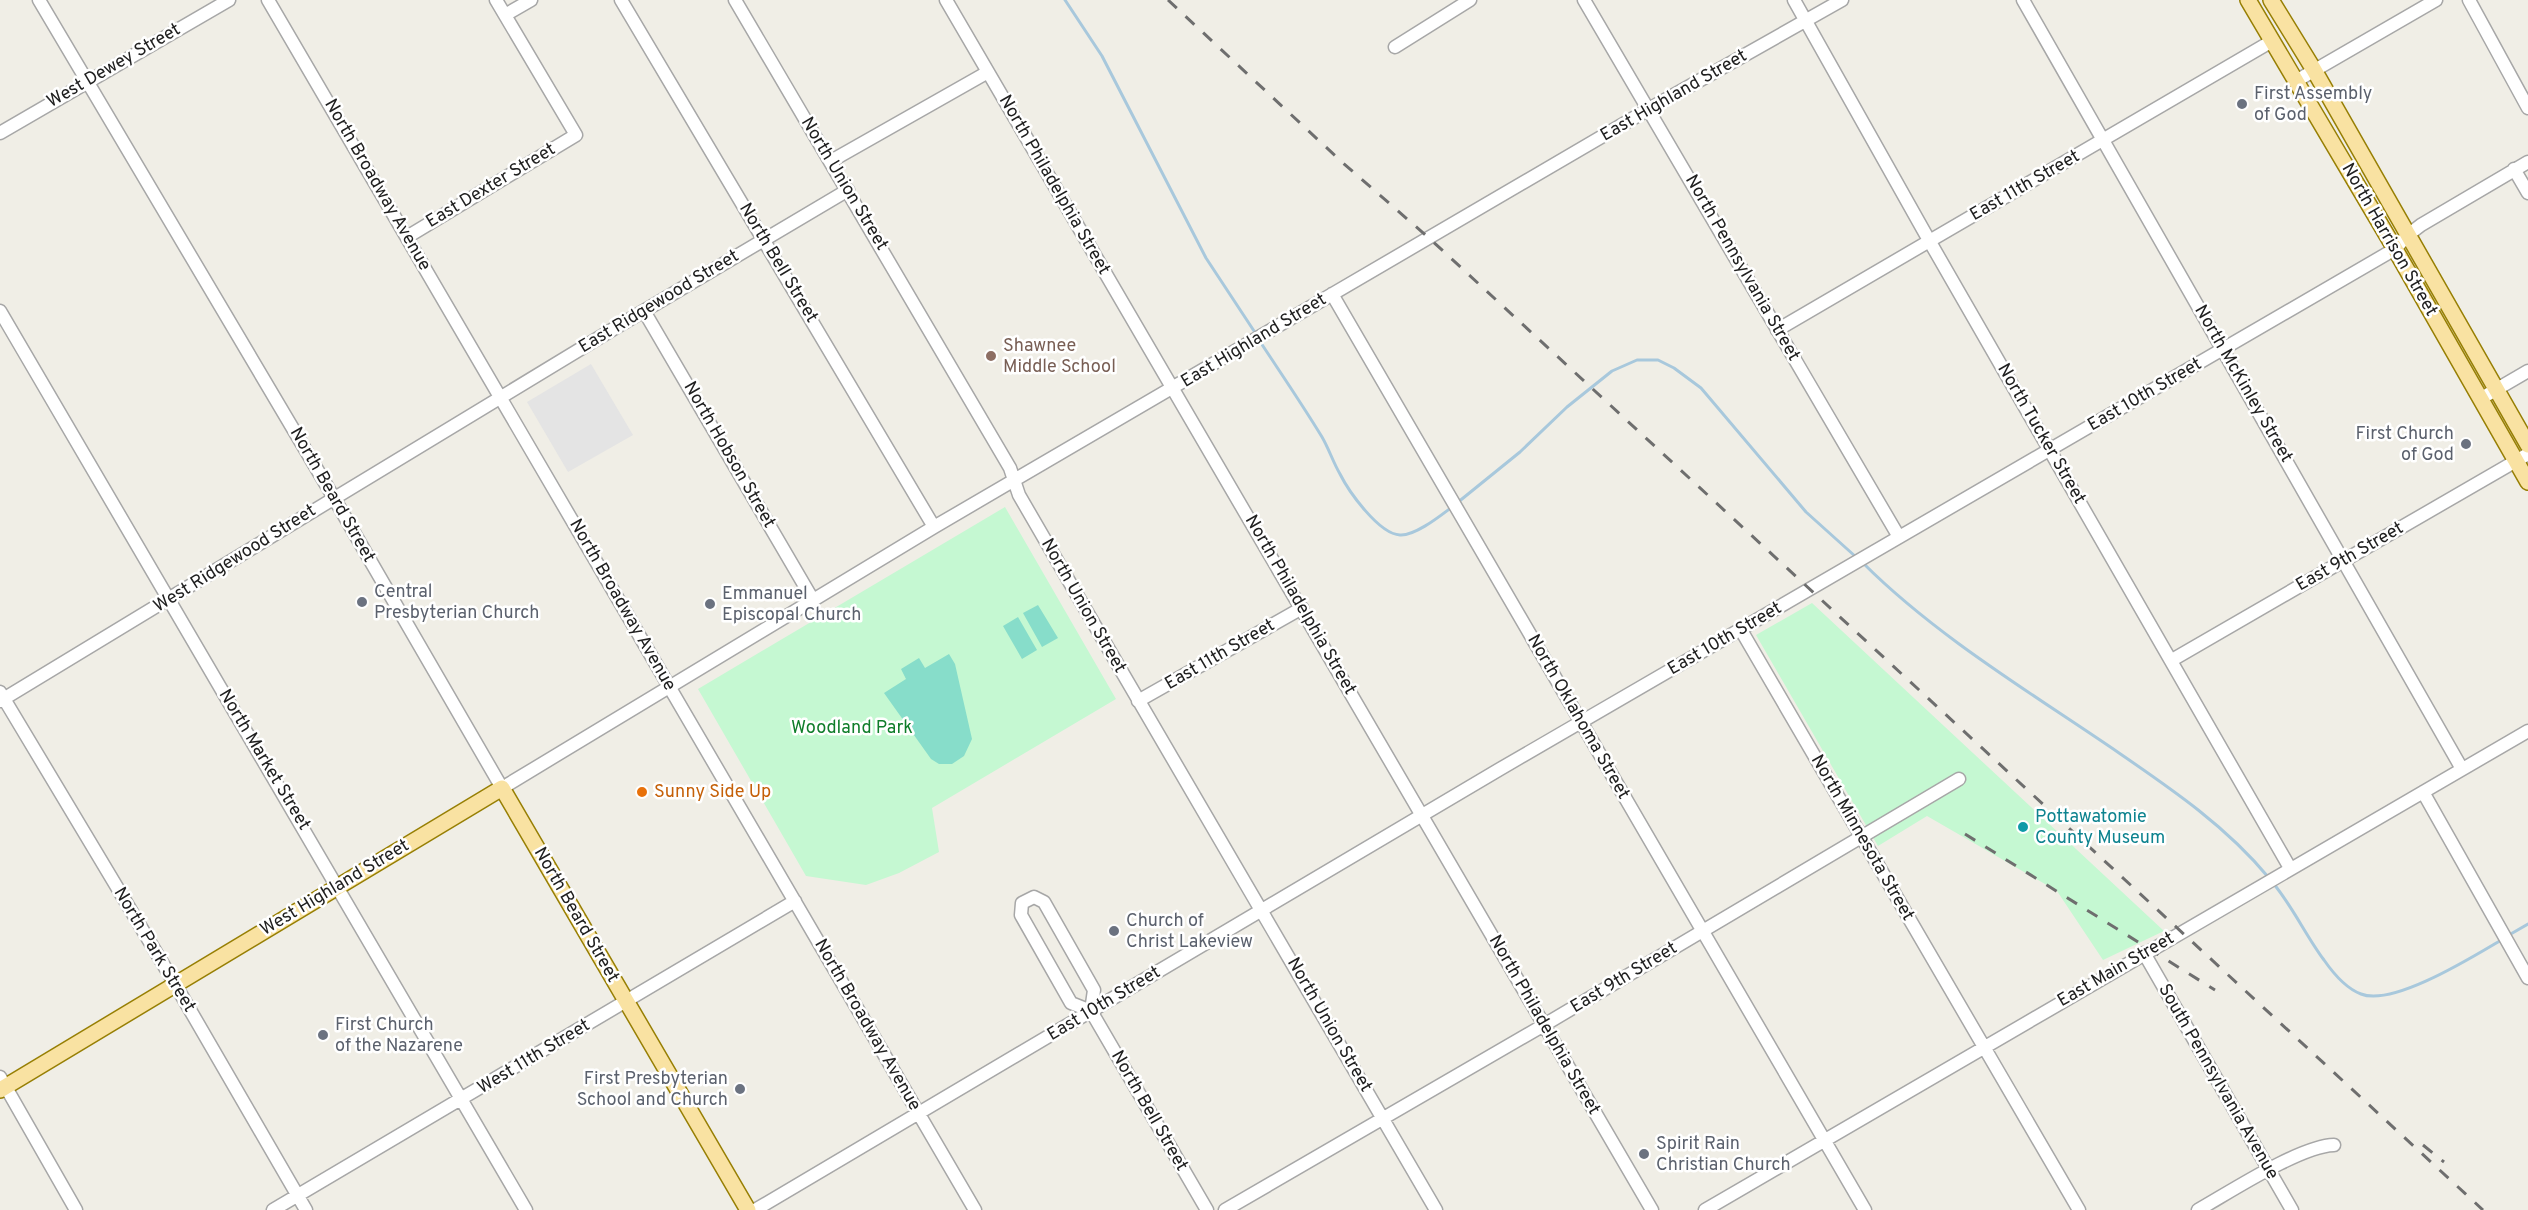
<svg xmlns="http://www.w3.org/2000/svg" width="2528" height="1210" font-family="Overpass,sans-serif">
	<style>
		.park { fill: #c5f8d2 }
		.pitch { fill: #87ddca }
		.parking { fill: #e4e4e4 }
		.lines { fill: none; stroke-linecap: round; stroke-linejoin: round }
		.stream { stroke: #a8c8dc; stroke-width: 3 }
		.minor-casing { stroke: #a7a7a7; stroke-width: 15 }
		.major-casing { stroke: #977f04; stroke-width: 18 }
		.minor { stroke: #fff; stroke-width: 12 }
		.major { stroke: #f9e2a2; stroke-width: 15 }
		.rail { stroke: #6e6e6e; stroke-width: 3; stroke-dasharray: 12 12; stroke-linecap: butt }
		.worship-dot { fill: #6b7280; stroke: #fff; stroke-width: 2 }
		.education-dot { fill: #8d6e63; stroke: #fff; stroke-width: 2 }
		.food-dot { fill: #e8710a; stroke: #fff; stroke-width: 2 }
		.culture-dot { fill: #0f9aa8; stroke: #fff; stroke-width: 2 }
		.labels { text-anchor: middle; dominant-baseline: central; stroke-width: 5; stroke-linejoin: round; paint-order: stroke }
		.street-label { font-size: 18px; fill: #202020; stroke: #fff }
		.worship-label { font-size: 18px; fill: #5b616d; stroke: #fff; text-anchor: start }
		.education-label { font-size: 18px; fill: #785e54; stroke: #fff; text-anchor: start }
		.park-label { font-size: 18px; fill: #0f7d2a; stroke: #fff }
		.food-label { font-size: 18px; fill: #c56008; stroke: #fff; text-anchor: start }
		.culture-label { font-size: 18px; fill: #0d838f; stroke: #fff; text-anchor: start }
	</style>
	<rect width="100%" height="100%" fill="#f0eee6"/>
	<path class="park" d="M1005 507 1116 699 932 808 939 852 899 873 866 885 806 876 698 689Z
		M1812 603 2164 931 2103 960 2057 891 1927 816 1878 846 1756 635Z"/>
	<path class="pitch" d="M1038 605 1058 638 1042 647 1023 613Z
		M1018 617 1037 650 1022 659 1003 626Z
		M949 654 955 664 972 739 964 756 952 764H939L931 759 884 693 906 679 901 669 919 658 925 668Z"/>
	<path class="parking" d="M591 364 633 435 568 472 527 402Z"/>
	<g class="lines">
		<path class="stream" d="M1065 0 1102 56 1206 258 1256 334
			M1259 340C1280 372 1302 404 1322 437 1329 449 1333 462 1340 474 1349 492 1379 534 1400 535 1415 536 1440 516 1452 507
			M1457 503 1520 452 1567 407 1612 371 1637 360H1658L1674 368 1701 388 1806 512 1856 557
			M1863 563C1937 637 2033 694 2119 753 2173 790 2227 827 2269 878
			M2273 883C2293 907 2306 936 2324 960 2333 973 2345 988 2361 994 2393 1007 2474 956 2503 939
			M2509 935 2528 924"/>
		<defs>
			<path id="minor" d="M39 0 334 498 502 788 934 527 1649 109 1842 0
				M268 0 975 1210
				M621 0 934 527
				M735 0 1010 468 1019 495 1059 564 1436 1210
				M946 0 1652 1210
				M1584 0 1899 537
				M1794 0 1930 242 2290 868
				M2023 0 2462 769
				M2469 0 2528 108
				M505 15 531 0
				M1395 47 1470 0
				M2296 81 2436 0
				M0 133 229 0
				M831 161 988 72
				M2514 169 2528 193
				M407 237 576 135 496 0
				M1332 294 1865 1210
				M0 311 526 1210
				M644 311 813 600
				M1777 330 2272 41
				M2480 399 2528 371
				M1741 630 2079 1210
				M2172 660 2528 454
				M0 692 175 984 306 1210
				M0 701 615 328 848 190
				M1138 701 1302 608
				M2423 792 2528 978
				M2144 953 2292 1210
				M1091 1011 1071 1003 1021 915 1022 903 1034 897 1044 902 1094 990 1091 1011 1207 1210
				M0 1077 76 1210
				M273 1210 795 901
				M755 1210 1500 769 2395 249 2408 235 2421 225 2528 162
				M1225 1210 1544 1025 1959 779
				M1705 1210 2528 731
				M2198 1210C2230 1192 2300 1146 2334 1145"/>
			<path id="major" d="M2248 0 2395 249 2528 482
				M2271 0 2314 70 2528 445
				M0 1090 502 788 748 1210"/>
		</defs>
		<use href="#minor" class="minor-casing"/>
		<use href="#major" class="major-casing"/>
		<use href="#minor" class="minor"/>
		<use href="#major" class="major"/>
		<path class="rail" d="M1168 0 1343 163 1429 238 2483 1210
			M1965 834 2215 990
			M2423 1145 2444 1162"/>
	</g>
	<g class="worship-dot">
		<circle cx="2242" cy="104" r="6"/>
		<circle cx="2466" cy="444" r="6"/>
		<circle cx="362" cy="602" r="6"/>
		<circle cx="710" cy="604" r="6"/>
		<circle cx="1114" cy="931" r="6"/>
		<circle cx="323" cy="1035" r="6"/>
		<circle cx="740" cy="1089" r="6"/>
		<circle cx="1644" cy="1154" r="6"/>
	</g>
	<circle class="education-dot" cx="991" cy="356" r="6"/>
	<circle class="food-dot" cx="642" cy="792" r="6"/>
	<circle class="culture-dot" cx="2023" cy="827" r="6"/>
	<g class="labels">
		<g class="street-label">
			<text transform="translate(114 66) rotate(-30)">West Dewey Street</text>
			<text transform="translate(1674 96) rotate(-30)">East Highland Street</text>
			<text transform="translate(844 184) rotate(59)">North Union Street</text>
			<text transform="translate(377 185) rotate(60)">North Broadway Avenue</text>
			<text transform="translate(1054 185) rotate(60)">North Philadelphia Street</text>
			<text transform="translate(491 186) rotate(-31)">East Dexter Street</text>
			<text transform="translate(2025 186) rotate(-30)">East 11th Street</text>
			<text transform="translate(2389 240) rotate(60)">North Harrison Street</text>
			<text transform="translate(778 263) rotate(59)">North Bell Street</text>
			<text transform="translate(1742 268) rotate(60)">North Pennsylvania Street</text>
			<text transform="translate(659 302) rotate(-31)">East Ridgewood Street</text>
			<text transform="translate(1254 341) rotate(-31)">East Highland Street</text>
			<text transform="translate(2243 384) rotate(60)">North McKinley Street</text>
			<text transform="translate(2145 395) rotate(-30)">East 10th Street</text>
			<text transform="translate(2041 434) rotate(60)">North Tucker Street</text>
			<text transform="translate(729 455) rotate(60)">North Hobson Street</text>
			<text transform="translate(332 495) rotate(60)">North Beard Street</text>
			<text transform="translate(2350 557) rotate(-30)">East 9th Street</text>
			<text transform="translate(235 559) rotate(-32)">West Ridgewood Street</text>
			<text transform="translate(622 605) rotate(60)">North Broadway Avenue</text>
			<text transform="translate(1300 605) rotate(60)">North Philadelphia Street</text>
			<text transform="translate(1083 606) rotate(60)">North Union Street</text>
			<text transform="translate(1725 639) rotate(-30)">East 10th Street</text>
			<text transform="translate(1220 655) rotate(-30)">East 11th Street</text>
			<text transform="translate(1578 717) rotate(60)">North Oklahoma Street</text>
			<text transform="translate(264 760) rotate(59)">North Market Street</text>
			<text transform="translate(1862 838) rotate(60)">North Minnesota Street</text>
			<text transform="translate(335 888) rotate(-31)">West Highland Street</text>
			<text transform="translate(576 915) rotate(60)">North Beard Street</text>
			<text transform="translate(154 950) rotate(59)">North Park Street</text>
			<text transform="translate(2116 970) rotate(-30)">East Main Street</text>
			<text transform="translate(1624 978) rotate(-31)">East 9th Street</text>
			<text transform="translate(1104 1004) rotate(-31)">East 10th Street</text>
			<text transform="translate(867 1025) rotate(60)">North Broadway Avenue</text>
			<text transform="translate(1329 1025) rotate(60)">North Union Street</text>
			<text transform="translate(1544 1025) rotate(60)">North Philadelphia Street</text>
			<text transform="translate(534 1057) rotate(-31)">West 11th Street</text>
			<text transform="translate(2218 1082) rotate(60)">South Pennsylvania Avenue</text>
			<text transform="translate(1149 1111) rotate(60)">North Bell Street</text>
		</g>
		<g class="worship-label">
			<text x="2254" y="94">First Assembly<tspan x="2254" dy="21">of God</tspan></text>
			<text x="2454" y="434" text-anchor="end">First Church<tspan x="2454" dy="21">of God</tspan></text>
			<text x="374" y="592">Central<tspan x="374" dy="21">Presbyterian Church</tspan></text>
			<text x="722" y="594">Emmanuel<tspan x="722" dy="21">Episcopal Church</tspan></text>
			<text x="1126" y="921">Church of<tspan x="1126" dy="21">Christ Lakeview</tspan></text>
			<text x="335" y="1025">First Church<tspan x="335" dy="21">of the Nazarene</tspan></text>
			<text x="728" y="1079" text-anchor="end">First Presbyterian<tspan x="728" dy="21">School and Church</tspan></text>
			<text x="1656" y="1144">Spirit Rain<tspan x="1656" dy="21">Christian Church</tspan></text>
		</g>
		<g class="education-label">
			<text x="1003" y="346">Shawnee<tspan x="1003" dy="21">Middle School</tspan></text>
		</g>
		<g class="park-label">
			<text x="852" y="728">Woodland Park</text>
		</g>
		<g class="food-label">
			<text x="654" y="792">Sunny Side Up</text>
		</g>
		<g class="culture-label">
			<text x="2035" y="817">Pottawatomie<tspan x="2035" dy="21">County Museum</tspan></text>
		</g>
	</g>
</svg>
